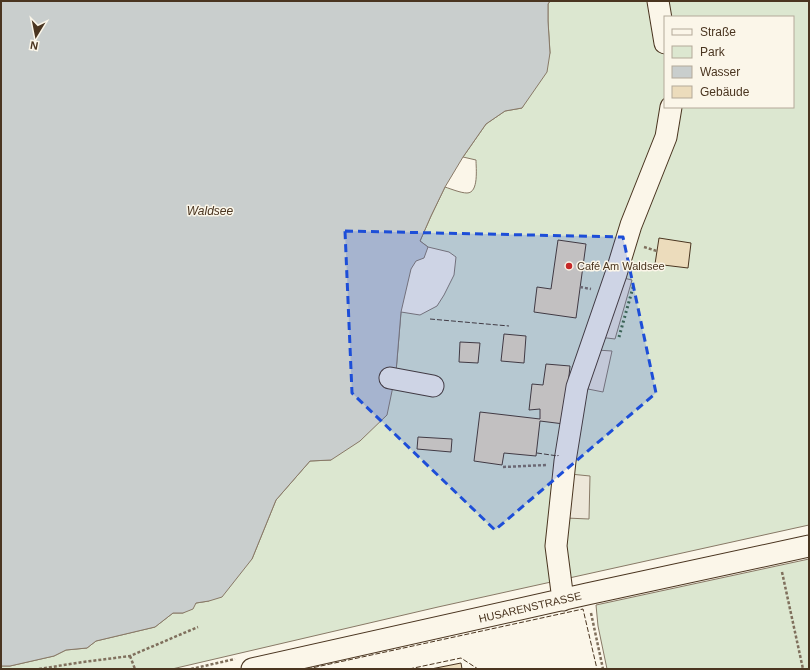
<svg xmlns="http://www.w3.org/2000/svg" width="810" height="670" font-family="Arial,sans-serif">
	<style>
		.green { fill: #dce7d0; stroke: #887966; fill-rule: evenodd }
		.parking { fill: #ede7d9; stroke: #887966 }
		.water { fill: #c9cecd; stroke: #887966 }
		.building { fill: #ecdcbc; stroke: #4a3520 }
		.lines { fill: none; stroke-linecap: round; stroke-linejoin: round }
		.minor-casing { stroke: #4a3520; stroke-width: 23 }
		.path { stroke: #7f6f5c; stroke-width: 2.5; stroke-dasharray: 3 2; stroke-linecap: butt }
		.minor { stroke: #fbf6e9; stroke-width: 21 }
		.hedge { stroke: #436837; stroke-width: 3; stroke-dasharray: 2 3; stroke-linecap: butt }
		.fence { stroke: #4a3520; stroke-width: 1; stroke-dasharray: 5 2; stroke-linecap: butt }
		.marked { fill: #1d4ed8; fill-opacity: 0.2; stroke: #1d4ed8; stroke-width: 3; stroke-dasharray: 8 5; stroke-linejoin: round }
		.poi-dot { fill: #c62828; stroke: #fbf6e9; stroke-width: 1.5 }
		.labels { text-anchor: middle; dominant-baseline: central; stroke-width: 3; stroke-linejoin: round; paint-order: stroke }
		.poi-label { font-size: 11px; fill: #4a3520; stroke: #fbf6e9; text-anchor: start }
		.street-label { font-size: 11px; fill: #4a3520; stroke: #fbf6e9 }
		.water-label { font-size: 12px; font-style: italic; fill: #4a3520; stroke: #fbf6e9 }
	</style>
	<rect width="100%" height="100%" fill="#fbf6e9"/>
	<path class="green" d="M550 1H809V525L438 607 172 669H1V666H10L54 656 66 650 87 648 96 641 155 627 173 613H183L196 603 209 601 252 559 276 500 310 461 331 460 393 387 396 372 401 312 420 315 437 306 444 295 454 275 456 257 449 252 428 247 420 241 431 216 445 187C451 189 461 193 467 193 479 193 476 168 476 160L463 157 486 124 505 111 522 108 550 53 548 21V4ZM665 17H793V107H665Z
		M809 559V669H607L598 626 596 605Z"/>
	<path class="parking" d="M619 277 632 280 615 339 599 337Z
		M597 350 612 351 603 392 588 389Z
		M570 474 590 476 589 519 566 518Z"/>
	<path class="water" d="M1 1H550L548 4V21L550 53 547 72 522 108 505 111 486 124 463 157 445 187 431 216 420 241 428 247 424 258 416 261 411 269 401 312 396 372 387 415 360 441 331 460 310 461 276 500 252 559 222 597 209 601 196 603 193 609 183 613H173L155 627 96 641 87 648 66 650 54 656 10 666H1Z"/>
	<path class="building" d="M659 238 691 243 688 268 655 264Z
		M558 240 586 244 576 318 534 312 537 287 551 289Z
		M504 334 526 336 524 363 501 361Z
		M460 342 480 343 478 363 459 362Z
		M546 364 570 366 564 424 540 421 536 456 504 453 502 465 474 461 480 412 540 419V409L529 410 532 384 543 385Z
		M418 437 452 439 451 452 417 449Z
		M461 663 462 669H431Z"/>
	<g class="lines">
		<defs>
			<path id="minor" d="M658 1 665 43
				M390 378 433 386
				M563 600 556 546 565 461 577 387 616 274 631 225 666 137 671 107
				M252 669 587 594 809 546"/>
		</defs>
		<use href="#minor" class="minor-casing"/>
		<path class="path" d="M644 247 657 251
			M580 287 591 289
			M503 467 546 465
			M782 572 803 669
			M591 613 603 669
			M130 656 135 669
			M39 669 83 662 130 656 198 627
			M191 669 235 659"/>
		<use href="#minor" class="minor"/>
		<path class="hedge" d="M619 337 634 284"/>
		<path class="fence" d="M430 319 509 326
			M537 453 558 456V455
			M307 669 583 609 597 669
			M409 669 461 658 478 669"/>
	</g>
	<path class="marked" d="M345 231 623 237 656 393 495 530 352 393Z"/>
	<circle class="poi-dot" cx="569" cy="266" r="4"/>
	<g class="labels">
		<g class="poi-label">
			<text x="577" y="266">Café Am Waldsee</text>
		</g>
		<g class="street-label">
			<text transform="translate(530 607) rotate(-13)">HUSARENSTRASSE</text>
		</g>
		<g class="water-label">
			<text x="210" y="211">Waldsee</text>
		</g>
	</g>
	<rect width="810" height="670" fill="none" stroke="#4a3520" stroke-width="4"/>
	<rect x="664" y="16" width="130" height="92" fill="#fbf6e9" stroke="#b4a999"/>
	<rect x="672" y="29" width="20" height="6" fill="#fbf6e9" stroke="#b4a999"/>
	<text x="700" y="36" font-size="12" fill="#4a3520">Straße</text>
	<rect x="672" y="46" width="20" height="12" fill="#dce7d0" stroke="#b4a999"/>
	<text x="700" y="56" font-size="12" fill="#4a3520">Park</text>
	<rect x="672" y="66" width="20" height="12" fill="#c9cecd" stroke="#b4a999"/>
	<text x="700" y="76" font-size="12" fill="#4a3520">Wasser</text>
	<rect x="672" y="86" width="20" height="12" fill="#ecdcbc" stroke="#b4a999"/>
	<text x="700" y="96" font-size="12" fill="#4a3520">Gebäude</text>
	<g transform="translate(36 36) rotate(190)" stroke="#fbf6e9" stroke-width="3" paint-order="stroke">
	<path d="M0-3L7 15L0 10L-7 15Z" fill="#4a3520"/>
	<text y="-6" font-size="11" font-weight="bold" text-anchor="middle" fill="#4a3520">N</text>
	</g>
</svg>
